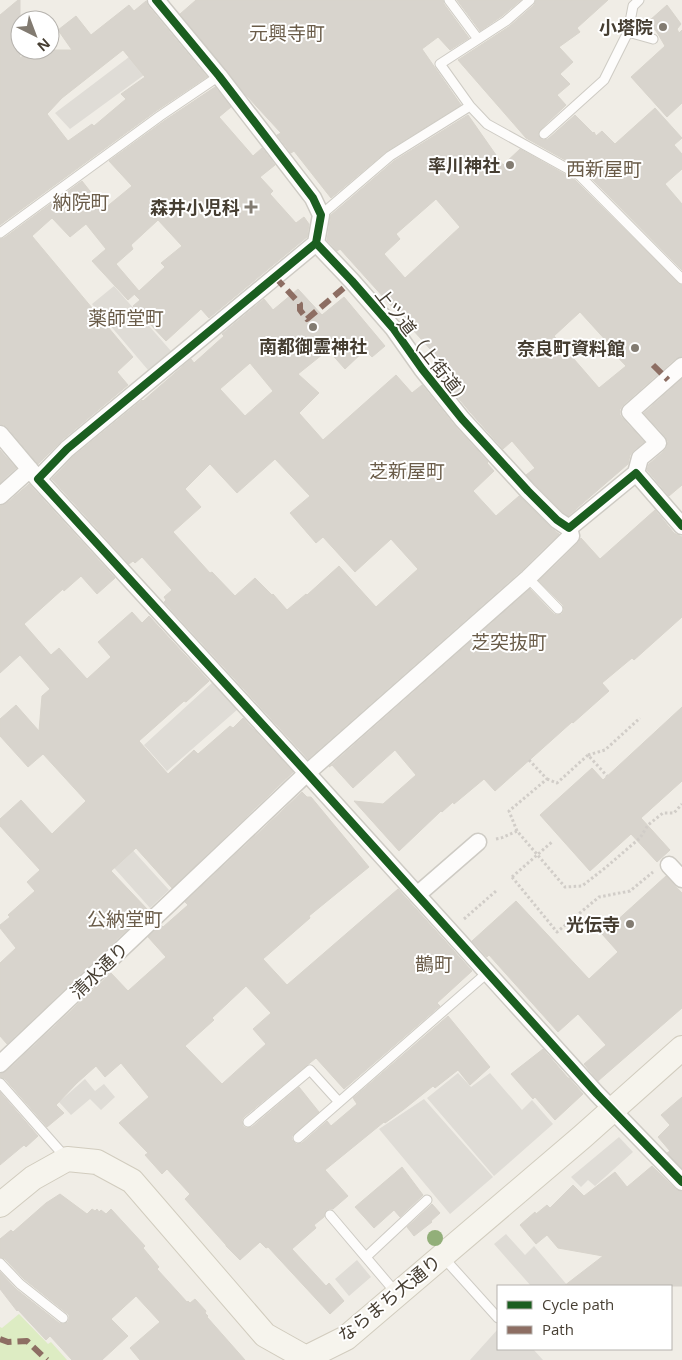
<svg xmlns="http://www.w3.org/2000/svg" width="682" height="1360" font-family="'Open Sans','Noto Sans JP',sans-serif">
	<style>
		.green { fill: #ddecc3 }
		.parking { fill: #dfdcd6 }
		.building { fill: #d8d4cd; stroke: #d8d4cc; fill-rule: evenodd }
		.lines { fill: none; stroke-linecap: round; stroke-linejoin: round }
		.lane-casing { stroke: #cecbc4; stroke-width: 11 }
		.street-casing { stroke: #cecbc4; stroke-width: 19 }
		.secondary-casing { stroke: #d1ccbe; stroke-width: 26 }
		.path { stroke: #d1cdc8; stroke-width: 3; stroke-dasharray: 2.5 2.5; stroke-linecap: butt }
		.lane { stroke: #fdfcfb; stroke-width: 9 }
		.street { stroke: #fdfcfb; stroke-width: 16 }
		.secondary { stroke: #f6f4ed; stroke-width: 24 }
		.quiet { stroke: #8d6e63; stroke-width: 6; stroke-dasharray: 12 6; stroke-linecap: butt }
		.cycleway-casing { stroke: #fff; stroke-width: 11 }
		.cycleway { stroke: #1b5e20; stroke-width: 8 }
		.tree { fill: #92af79 }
		.poi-dot { fill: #827b71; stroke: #fff; stroke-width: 2 }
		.labels { text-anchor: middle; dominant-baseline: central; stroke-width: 4; stroke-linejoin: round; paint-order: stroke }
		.poi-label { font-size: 18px; font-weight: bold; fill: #463e32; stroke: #fff; text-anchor: end }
		.street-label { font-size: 18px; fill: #463e32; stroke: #fff }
		.neighbourhood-label { font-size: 19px; fill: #6a5c49; stroke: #fff }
	</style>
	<rect width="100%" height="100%" fill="#f0ede6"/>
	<path class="green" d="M19 1314 48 1344 51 1342 67 1360H0V1327L2 1328Z"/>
	<path class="parking" d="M166 29 181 48 70 129 55 113Z
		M114 286 171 351 148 370 92 304Z
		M213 682 238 709 167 771 144 745Z
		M118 834 169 890 150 908 99 851Z
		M458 1073 471 1087 490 1073 522 1110 532 1100 553 1124 494 1176 427 1098Z
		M85 1079 95 1091 104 1084 115 1097 101 1110 90 1099 71 1115 59 1102Z
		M424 1099 493 1177 450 1214 379 1129Z
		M619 1137 633 1152 595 1186 588 1180 581 1187 571 1177Z
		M506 1234 525 1255 534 1246 568 1286H531L494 1244Z
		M357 1260 371 1277 349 1296 335 1279Z
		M498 1329V1349H533L543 1360H470Z"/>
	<path class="building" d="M18 0H20V58L31 50H72L58 30 76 16 91 35 129 5 134 11 146 1 148 6 207 77 156 111 0 225V15ZM123 50 145 77 121 94 126 99 94 126 92 124 68 141 47 114 62 98Z
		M196 0H443L444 4 469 38 450 50 438 37 422 49 461 105 387 151 331 198 294 151 291 153 277 135 281 133 246 95 180 14Z
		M457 0H521L502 16 480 31Z
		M536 0H608L577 28 580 32 559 47 573 62 560 74 570 84 557 95 566 105 540 130 538 135 540 138 543 140 548 139 575 115 593 133 594 132 596 136 602 131 615 144 655 108 682 138 674 145 682 154V169L665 184 682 204V270L583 170 526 138 458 60 510 26 534 5Z
		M667 5 681 24 677 29 679 33 682 30V103L667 117 631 77 665 46 658 34 649 21Z
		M215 87 231 107 219 117 253 156 262 148 275 165 260 177 273 191 270 194 296 223 304 217 309 224 307 237 209 318 201 309 166 341 133 306 140 300 134 294 138 291 128 300 92 261 106 249 86 224 70 237 52 218 32 236 133 357 117 372 128 385 61 441 38 464 8 428 4 425 0 424V239L4 238 82 181 104 209 132 186 109 161 164 121ZM158 220 182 246 161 263 165 267 139 291 116 264 133 249 131 245Z
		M468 115 503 165 520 149 575 180 678 283 682 285V356L675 359 623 405 620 409V415L623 419 644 442 633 451 630 455 628 464 568 516 563 512 526 475 535 468 512 441 503 449 470 412 437 372 441 368 436 363 440 360 340 249 337 251 327 240 331 215 394 161ZM436 199 460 227 405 278 384 254 400 239 396 234ZM580 312 610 345 608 347 626 366 599 388 554 336Z
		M298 289 322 315 344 297 385 346 372 357 365 350 345 369 328 350 298 374 319 393 299 413 323 440 396 375 412 393 422 385 454 425 488 462 487 463 494 471 473 491 496 516 519 496 550 527 559 534 521 571 308 759 164 602 166 600 164 597 172 590 142 557 135 563 133 561 129 564 52 479 74 456 142 400 143 401 191 359 194 363 224 336 222 334 264 299 273 310ZM250 363 273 391 245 416 220 389ZM275 459 310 496 290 513 316 543 323 537 355 572 391 539 418 569 376 607 339 566 307 595 306 594 287 610 273 594 272 595 255 578 235 596 212 572 210 573 173 532 201 507 185 489 210 464 237 493Z
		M682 379V485L669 496 647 470 649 464 664 451 667 447 668 441 665 436 644 413Z
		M0 450 16 468 0 483Z
		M29 484 115 578 97 594 81 576 64 591 63 589 24 624 51 655 59 648 87 679 111 657 98 642 132 612 142 623 149 616 209 681 186 702 184 701 139 741 168 774 194 750 198 754 230 726 233 728 243 718 293 772 172 888 136 848 111 871 148 910 7 1044 0 1036V963L16 948 0 928V925L10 917 8 915 35 891 27 882 40 870 0 826V819L21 800 52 834 86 801 43 754 28 767 0 736V719L16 705 39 731 42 696 50 689 20 655 0 673V506L7 503Z
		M655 510 674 533 682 537V617L634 660 632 658 602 683 609 691 573 723 572 722 495 791 484 779 454 804 453 802 442 812 441 811 399 851 354 801 383 804 416 775 395 750 353 788 332 765 329 767 530 589 554 614 557 615 562 614 564 610 563 605 539 581 578 543 581 538 600 559Z
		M682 707V781L641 818 670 850 657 862 631 834 590 871 540 815 592 768 603 780Z
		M302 792 307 797H311L369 867 309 916 310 918 263 959 287 985 398 889 472 971 437 1003 440 1006 344 1089 316 1058 244 1117 242 1120 243 1126 246 1128 252 1127 299 1087 319 1112 292 1136V1140L296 1144 302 1143 327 1121 331 1126 357 1104 353 1098 448 1016 490 1067 470 1085 458 1070 435 1088 433 1086 403 1110 385 1123 384 1122 325 1170 348 1196 333 1209H329L326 1211 324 1217 314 1225 316 1228 292 1249 326 1286 329 1283 344 1301 330 1314 268 1247 266 1248 260 1242 240 1260 226 1246V1245L185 1199 190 1194 167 1169 162 1174 145 1155 148 1153 119 1123 149 1097 121 1063 105 1077 96 1066 77 1083 56 1105 64 1113 47 1127 5 1079 0 1077V1074L7 1071 111 973 128 991 166 957 148 937 161 925 163 927 188 905 185 902ZM246 986 271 1013 253 1029 266 1044 222 1084 185 1046 214 1020 212 1018Z
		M666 876 682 893V1008L598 1081 584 1064 606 1045 578 1014 558 1032 489 955 487 957 472 941 516 901 589 979 618 952 602 934Z
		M543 1049 568 1078H569L583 1094 555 1120 535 1097 533 1099 511 1074Z
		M0 1092 38 1136 26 1147 24 1145 0 1165Z
		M682 1097V1168L667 1153 670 1151 658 1137 670 1125 661 1115Z
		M652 1166 675 1189 682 1192V1286H564L603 1256 558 1248 547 1235 536 1244 520 1225 535 1212 536 1214 547 1205 550 1208 573 1185 584 1196 615 1172 627 1187Z
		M402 1167 423 1195 400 1217 394 1210 374 1228 355 1207Z
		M60 1194 87 1214 92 1209 95 1211 97 1209 99 1212 101 1210 106 1214 111 1209 145 1246 143 1248 159 1267 157 1269 187 1302 188 1301 190 1303 195 1299 206 1311 205 1313 208 1316 207 1317 245 1360H140L130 1348 160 1322 136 1296 111 1319 128 1336 102 1360H72L50 1336 46 1340 18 1310 17 1311 0 1289V1272L16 1289 59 1323 63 1324 68 1322 69 1319V1315L24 1279 5 1259 0 1257V1239L11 1230 13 1232 46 1203Z
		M432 1204 440 1213 431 1221 432 1222 414 1236 407 1227Z"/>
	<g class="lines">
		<defs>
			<path id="lane" d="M449 0 478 39
				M530 0 506 21 440 64 470 106 487 124 579 175 682 279
				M639 0 633 6 628 32 653 39
				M544 134 604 80 628 32
				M321 215 390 156 470 106
				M0 233 160 116 219 76
				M528 578 558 609
				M0 1083 67 1159
				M248 1122 310 1070 339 1102
				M298 1138 487 973
				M330 1215 397 1294
				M366 1257 427 1200
				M443 1257 498 1318
				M0 1263 20 1284 63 1318"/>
			<path id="street" d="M156 0 219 76 313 198 321 215 316 243
				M316 243 67 449 38 479 307 773 597 1094 682 1182
				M316 243 352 281 393 328 422 369 462 419 528 491 557 520 569 528 636 473 682 526
				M0 434 38 479
				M636 473 640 458 658 443 630 412 682 366
				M0 496 30 469
				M669 865 682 879
				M417 895 478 842
				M0 1064 307 773 528 578 571 536 569 528"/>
			<path id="secondary" d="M0 1205 33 1178 67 1159 97 1162 132 1181 265 1335 306 1358 346 1338 582 1137 682 1048"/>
		</defs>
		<use href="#lane" class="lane-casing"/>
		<use href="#street" class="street-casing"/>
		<use href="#secondary" class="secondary-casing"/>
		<path class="path" d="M588 755 605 750 640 718
			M547 779 557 783 588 755 607 776
			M517 831 509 811 547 779 529 760
			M496 839 501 838 517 831 565 887 582 886 605 868 640 838 648 825 663 813H674L682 804
			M512 877 557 932 599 897 630 891 653 872
			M512 877 553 841
			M464 919 496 891"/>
		<use href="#lane" class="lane"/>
		<use href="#street" class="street"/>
		<use href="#secondary" class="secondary"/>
		<path class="quiet" d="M275 277 300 304V310L307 319 352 281
			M653 365 668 380
			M0 1339 8 1342 27 1341 47 1360"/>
		<defs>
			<path id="cycleway" d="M156 0 219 76 313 198 321 215 316 243
				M316 243 67 449 38 479 307 773 597 1094 682 1182
				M316 243 352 281 393 328 422 369 462 419 528 491 557 520 569 528 636 473 682 526"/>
		</defs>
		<use href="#cycleway" class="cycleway-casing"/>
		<use href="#cycleway" class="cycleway"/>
	</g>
	<circle class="tree" cx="435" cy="1238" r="8"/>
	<g class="poi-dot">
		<circle cx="663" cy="27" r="5"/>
		<circle cx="510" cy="165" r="5"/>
		<path d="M248.5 199.5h5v5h5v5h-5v5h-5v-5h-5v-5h5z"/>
		<circle cx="313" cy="327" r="5"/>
		<circle cx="635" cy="348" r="5"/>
		<circle cx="630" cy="924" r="5"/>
	</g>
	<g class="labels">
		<g class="poi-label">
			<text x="653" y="27">小塔院</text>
			<text x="500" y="165">率川神社</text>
			<text x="240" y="207">森井小児科</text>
			<text x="313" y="346" text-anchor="middle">南都御霊神社</text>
			<text x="625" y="348">奈良町資料館</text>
			<text x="620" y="924">光伝寺</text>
		</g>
		<g class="street-label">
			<text transform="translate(424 347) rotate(52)">上ツ道（上街道）</text>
			<text transform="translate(99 970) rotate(-44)">清水通り</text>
			<text transform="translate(389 1298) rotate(-39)">ならまち大通り</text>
		</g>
		<g class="neighbourhood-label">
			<text x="287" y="33">元興寺町</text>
			<text x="604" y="169">西新屋町</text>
			<text x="81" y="202">納院町</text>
			<text x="126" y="318">薬師堂町</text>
			<text x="407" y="471">芝新屋町</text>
			<text x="509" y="642">芝突抜町</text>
			<text x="125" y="919">公納堂町</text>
			<text x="434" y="964">鵲町</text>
		</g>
	</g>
	<rect x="497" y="1285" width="175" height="65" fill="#ffffff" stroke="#b5b2ad"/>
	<rect x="507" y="1301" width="25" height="8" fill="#1b5e20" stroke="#b5b2ad"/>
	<text x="542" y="1310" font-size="15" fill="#463e32">Cycle path</text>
	<rect x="507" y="1326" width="25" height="8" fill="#8d6e63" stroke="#b5b2ad"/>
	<text x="542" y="1335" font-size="15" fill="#463e32">Path</text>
	<g transform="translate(35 35) rotate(138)"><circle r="24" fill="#ffffff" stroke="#b5b2ad"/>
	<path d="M0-4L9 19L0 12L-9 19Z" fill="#827b71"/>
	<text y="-8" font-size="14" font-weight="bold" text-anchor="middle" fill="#463e32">N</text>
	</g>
</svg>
